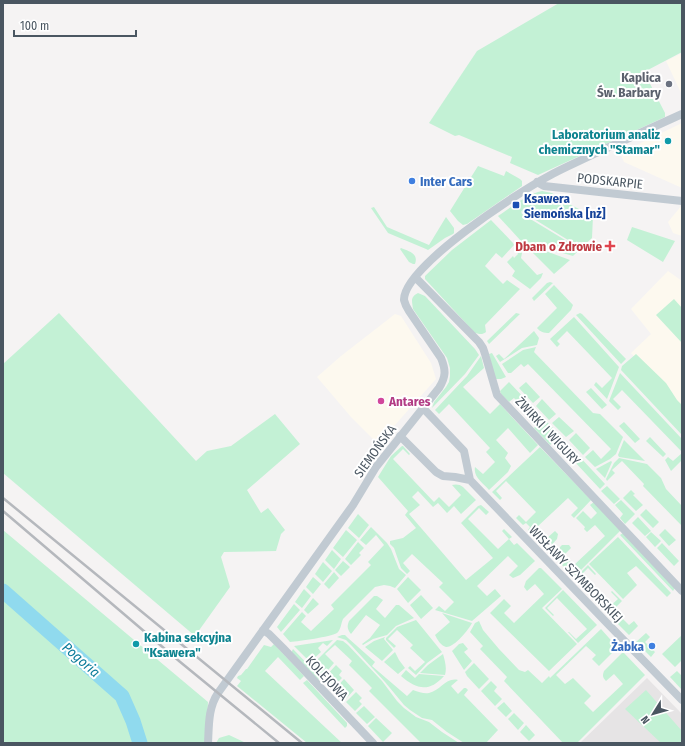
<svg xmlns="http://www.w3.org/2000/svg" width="685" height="746" font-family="'Fira Sans Condensed',sans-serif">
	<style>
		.commercial { fill: #fdf9ef }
		.education { fill: #e6e4e5 }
		.green { fill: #c3f1d5 }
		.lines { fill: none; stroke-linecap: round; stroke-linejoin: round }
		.river { stroke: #90daee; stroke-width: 15 }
		.minor { stroke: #c1cad2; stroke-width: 8 }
		.rail { stroke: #b5b8bd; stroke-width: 2.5 }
		.worship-dot { fill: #6b7280; stroke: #fff; stroke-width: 1.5 }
		.culture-dot { fill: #0f9aa8; stroke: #fff; stroke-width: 1.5 }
		.shop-dot { fill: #3f7fe0; stroke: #fff; stroke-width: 1.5 }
		.transit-dot { fill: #1a4fb4; stroke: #fff; stroke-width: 1.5 }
		.health-dot { fill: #e0444e; stroke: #fff; stroke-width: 1.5 }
		.hotel-dot { fill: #d1479c; stroke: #fff; stroke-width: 1.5 }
		.labels { text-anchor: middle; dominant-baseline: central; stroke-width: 4; stroke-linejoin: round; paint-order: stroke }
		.worship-label { font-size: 13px; font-weight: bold; fill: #5b616d; stroke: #fff; text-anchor: end }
		.culture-label { font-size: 13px; font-weight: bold; fill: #0d838f; stroke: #fff; text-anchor: end }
		.shop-label { font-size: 13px; font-weight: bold; fill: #366cbe; stroke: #fff; text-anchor: start }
		.street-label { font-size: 13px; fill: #4a5661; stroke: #fff }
		.transit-label { font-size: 13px; font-weight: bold; fill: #164399; stroke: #fff; text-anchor: start }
		.health-label { font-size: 13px; font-weight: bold; fill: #be3a42; stroke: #fff; text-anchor: end }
		.hotel-label { font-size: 13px; font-weight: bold; fill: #b23c85; stroke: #fff; text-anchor: start }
		.water-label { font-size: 14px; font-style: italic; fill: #0c7c9b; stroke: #fff }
	</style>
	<rect width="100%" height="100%" fill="#f5f3f3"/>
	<path class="commercial" d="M682 53V95L666 61Z
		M682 123V188L624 162 620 153Z
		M682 205V236L673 233 668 222Z
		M668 271 682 281V411L631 353 651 334 631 309Z
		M395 314 401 316 431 363 436 379 378 444 351 417 317 377 341 356Z"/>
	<path class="education" d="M647 678 682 714V743H580Z"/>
	<path class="green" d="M559 3H682V52L644 72 665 113V117L538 175 510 163 512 157 459 135 455 136 429 123 477 51Z
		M478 166 504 176 506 171 520 179 522 181V186L467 224 463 225 458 221 450 211Z
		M542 191 552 193 567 203 593 216 592 238 581 248 521 211 522 214 580 249 573 256 521 241 498 216C509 209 528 193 542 191Z
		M374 207 387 227 429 245 446 217 454 228V233L453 234 445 238 428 250 426 249 388 233 371 208Z
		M491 220 513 243 514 245 502 258 496 253 485 266 503 284 507 280 520 289 485 325 486 332C482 335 480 334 475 333L425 279V276L452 250Z
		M632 227 675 241 663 262 627 240Z
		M524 243 570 260 554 274 524 244Z
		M401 248C408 251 419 253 415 264H413L409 262 400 249Z
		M520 251 522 253 521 258 537 275 543 273 541 278 530 289 512 276 515 271 507 262 513 256 514 258 518 254 517 252Z
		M550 282 553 283 534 301 532 298 547 283Z
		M554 285 573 305 571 310 549 333C544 333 540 332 537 328L557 308 545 294Z
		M418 293 425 296 475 349 479 355 465 374 432 408 434 402 446 387 449 382 450 376V368L447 358 413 309C412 301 410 297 418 293Z
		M674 299 682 308V343L656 315Z
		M59 313 196 461 207 451 231 446 275 414 300 444 247 490 261 513 268 508 285 530 281 534 276 551 224 552 221 557 230 587 195 636 3 473V364Z
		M516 313 520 314 489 344 487 341Z
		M580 313 582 314 626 359 621 364 576 315Z
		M574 317 619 367 607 399 594 385 596 382 602 388 612 378 567 331 557 341 560 344 557 347 550 339Z
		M534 331 539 338 537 345 522 348 500 362 496 356 499 354 504 359Z
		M536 347 534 352 593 413 600 414 623 437 616 454 610 459 595 467 585 457 593 450 601 459 611 449 528 364 524 367 521 364 511 373H508L502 364 523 350Z
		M492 353 506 377 501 379H495L489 354Z
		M636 354 666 383 677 400 682 405V435L621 370 622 366Z
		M481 356 484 368 463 387 490 414 500 404 538 445 530 453 508 428 496 440 508 453 505 458 511 466 508 472 489 490C483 483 473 477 475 467L483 474 495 462 486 452 490 448 449 404 439 414 435 410 467 376Z
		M620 373 682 439V452L622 390 613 399 621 407 618 410 609 401Z
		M509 382 527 401 521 406 514 398 509 402 501 394 500 391Z
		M526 382 540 397 533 403 519 388Z
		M591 388 607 405 602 409 586 392Z
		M542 399 556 414 549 420 536 406Z
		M527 402 560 435 550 445 534 428 538 424 522 407Z
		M559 417 574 431 566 437 552 423Z
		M624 422 640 439 635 443 619 426Z
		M576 433 590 448 583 455 569 440Z
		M561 437 578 455 573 461 555 442Z
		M650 437 666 454 663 457 646 441Z
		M624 440 645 461 619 457 618 455Z
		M402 446H403L410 454 409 455 403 449 393 459 434 502 439 497 449 507 461 495 452 485C455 484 460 484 463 487L476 500 461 514 454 506 447 513 438 503 433 507 418 491 412 497 420 505 409 514 466 580 493 558 461 523 478 506 481 505 489 512 486 515 479 508 468 519 498 549 509 539 502 531 504 529 512 537 509 539 514 545 517 543 535 561 520 575 513 578 509 575 518 566 508 556 477 586 487 596 495 589 501 596 472 621 435 610 439 606 445 611 454 602 439 587 443 583 412 554 403 563 410 571 407 574 401 568 394 548 390 544V541L403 538 416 528 405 515 408 511 378 477 391 456Z
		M540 447 591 500 574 518 571 515 578 508 568 498 537 527 547 538 555 531 558 534 557 539 547 550 528 530 530 527 526 523 523 525 516 518 519 515 526 522 536 512 506 481 496 491 502 498 500 500 492 492Z
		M682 453V460L671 471 665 460 668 457 673 461Z
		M579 456 605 484 600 489 574 461Z
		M619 458 647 464 661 478 666 489 682 506V526L643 486 644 484 622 461 612 470 615 473 607 481 606 479 614 463Z
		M611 461 612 462 605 478 596 469Z
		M607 486 620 499 614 504 601 491Z
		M631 490 635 494 633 495 643 505 636 511 623 498Z
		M621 500 635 514 625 524 620 518 623 514 615 505Z
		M594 502 621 530 574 577 552 555 562 545H569L571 548 564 555 574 565 605 536 595 525 587 532 584 529 585 527 576 518 583 511 591 519 597 513 590 505Z
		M646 509 659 522 653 528 640 515Z
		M358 514 369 525 359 538 348 528Z
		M638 517 651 531 645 536 632 523Z
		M371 527 387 543 391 549 399 569 406 575 395 588 390 586 384 585 375 587 343 619C341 623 341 630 337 633 330 637 300 641 290 642L283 634 302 612 306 616 301 622 311 631 334 609 331 605 371 565 368 562 384 545 376 535 366 545 360 540Z
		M665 529 676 540 669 546 659 535Z
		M3 530 208 702 206 743H3Z
		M346 530 357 540 343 557 333 548Z
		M651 532 661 541 655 547 646 537Z
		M623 533 675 588 673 591 620 535Z
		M618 537 671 593 667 597 636 566 627 573 637 585 623 599 589 564Z
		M358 542 364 548 359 553 361 555 351 565 345 559Z
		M662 543 679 561 674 566 657 548Z
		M332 550 341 559 334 569 325 560Z
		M343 561 350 567 341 576 335 570Z
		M323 562 332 571 323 582 315 574Z
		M588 565 596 574 595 575 588 568 578 578 607 609 618 599 611 592 612 591 622 601 609 614 575 578Z
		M539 568H541L562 589 542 608 577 644 549 671 490 613 504 599 511 606 504 613 514 623 544 594 535 584 527 591 524 587 526 581Z
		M334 572 339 578 329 589 324 584Z
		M313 577 321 584 313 594 306 587Z
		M408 577 421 590 408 603 397 589Z
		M304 589 311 596 302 608 295 602Z
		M563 590 597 625 578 643 568 632H569L576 639 587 629 557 598 547 608 554 615 553 616 545 608Z
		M421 595 433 608 421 619 410 605Z
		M374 596H377L383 600 376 609 385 618 396 605H399L414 618 396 626 387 635 373 639 363 645 362 644 370 638 380 625 366 615 351 634C347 629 347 626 349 621Z
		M313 598 319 604 308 614 304 610Z
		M294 604 300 610 281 632 277 627Z
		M442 613 472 623C469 629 454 648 446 647 441 646 437 639 435 635L450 622Z
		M619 615 629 625 634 621 638 626 629 635 614 620Z
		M416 620 442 652 427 663 416 675 408 668 410 666 415 671 425 662 410 648 413 645 397 630 388 639 396 646 394 648 386 640V638L397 627Z
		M479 621 483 630 499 649 519 670 525 672 528 670 542 683 549 676 550 678 601 629 617 647V648L599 666 592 659 596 655 586 646 556 675 565 684 573 678 591 696 584 703 593 712 623 684 614 674 606 681C603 678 602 676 604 671L622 653H624L645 675 577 743H563L504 681 507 677 480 649 483 646 470 632 475 623Z
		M646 633 650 637 645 642 655 652 651 657 636 642Z
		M342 635H345L348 638 375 662 372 666 407 696 413 690C419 692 424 694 429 693 440 691 446 677 458 680L451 686 458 694 464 688H466L468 690 464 695 498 730 486 743H464L447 732 432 720 422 718 410 710 404 705 385 682 351 645 346 640 337 637Z
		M682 635V660L675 667 662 654Z
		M385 637 384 639 393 650 382 661 365 647 374 641Z
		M333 640 327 646 323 643 318 648 321 652 310 662 294 646Z
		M337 640 343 641 348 645 382 681 397 701 404 708 416 717 429 722 442 732 459 743H421L369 691 372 688 349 665 352 661 335 645 325 654 334 663 323 676 312 665Z
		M463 643 468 649 464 652 472 661 464 670 452 651 459 644Z
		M274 644 304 676 300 680 278 657 265 671 342 743H307L237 686 241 681 237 678 238 676 241 675 246 669H247L264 645 271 647Z
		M293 649 321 678 318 680 292 653V651Z
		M395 652 399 660 405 668 398 674 384 662Z
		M443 654C445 661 447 668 445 675L420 673 428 665Z
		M474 663 489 679 479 689 467 676 465 672Z
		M336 665 342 671 339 675 342 678 333 687 324 678Z
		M406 670 415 678 419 674 444 676C429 693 416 689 401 676Z
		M677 671 682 676V690L670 677Z
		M344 679 354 690 345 700 335 689Z
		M307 680 347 723V726L345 728 303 683Z
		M491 681 497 687 494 691 502 699 495 706 481 691Z
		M646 690 682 731V743H661L625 709Z
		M356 692 362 698 359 701 362 704 355 711 346 702Z
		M504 702 512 711 506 717 497 708Z
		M364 706 375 717 367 724 356 713Z
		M514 713 524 723 518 730 508 719Z
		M376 718 392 733 383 742 368 726Z
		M526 725 535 735 529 741 520 732Z
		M229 735 246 743H216L219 738Z"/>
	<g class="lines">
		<path class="river" d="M3 591 122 696 133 721 140 743"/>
		<path class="minor" d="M537 182 544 186 682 201
			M415 277 479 342 483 348 485 354 497 395 682 591
			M423 408 464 451 470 480 606 622 682 700
			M400 436 436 472 443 476 455 477 470 480
			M263 630 269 634 283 648 373 743
			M208 743C209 726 208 708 218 693L353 505 376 467 439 388C446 377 446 370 441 358L409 311C407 308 405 304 404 300 403 267 519 192 547 177 563 168 580 161 596 153 625 140 653 127 682 114"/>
		<path class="rail" d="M3 498 302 743
			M3 511 179 661 279 743"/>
	</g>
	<circle class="worship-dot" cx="669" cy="84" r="4"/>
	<g class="culture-dot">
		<circle cx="668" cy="141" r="4"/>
		<circle cx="136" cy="644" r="4"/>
	</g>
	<g class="shop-dot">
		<circle cx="412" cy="181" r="4"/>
		<circle cx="652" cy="646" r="4"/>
	</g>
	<rect class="transit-dot" x="512" y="201" width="8" height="8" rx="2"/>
	<path class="health-dot" d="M608 240h4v4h4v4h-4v4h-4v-4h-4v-4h4z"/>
	<circle class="hotel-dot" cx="381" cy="401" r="4"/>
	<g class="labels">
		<g class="worship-label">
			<text x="661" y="77">Kaplica<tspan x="661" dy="15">Św. Barbary</tspan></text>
		</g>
		<g class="culture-label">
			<text x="660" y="134">Laboratorium analiz<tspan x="660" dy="15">chemicznych "Stamar"</tspan></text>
			<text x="144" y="637" text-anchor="start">Kabina sekcyjna<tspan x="144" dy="15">"Ksawera"</tspan></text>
		</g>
		<g class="shop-label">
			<text x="420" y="181">Inter Cars</text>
			<text x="644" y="646" text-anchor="end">Żabka</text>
		</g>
		<g class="street-label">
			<text transform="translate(610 181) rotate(6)">PODSKARPIE</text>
			<text transform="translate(548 431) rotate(47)">ŻWIRKI I WIGURY</text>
			<text transform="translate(375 451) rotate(-54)">SIEMOŃSKA</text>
			<text transform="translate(576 574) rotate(46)">WISŁAWY SZYMBORSKIEJ</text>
			<text transform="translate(327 678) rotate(47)">KOLEJOWA</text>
		</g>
		<g class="transit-label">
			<text x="524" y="198">Ksawera<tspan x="524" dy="15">Siemońska [nż]</tspan></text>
		</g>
		<g class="health-label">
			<text x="602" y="246">Dbam o Zdrowie</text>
		</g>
		<g class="hotel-label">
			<text x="389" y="401">Antares</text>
		</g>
		<g class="water-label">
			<text transform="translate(81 660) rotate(41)">Pogoria</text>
		</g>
	</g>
	<rect width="685" height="746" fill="none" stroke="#4a5661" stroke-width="8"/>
	<g transform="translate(653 714) rotate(233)" stroke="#ffffff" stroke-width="3" paint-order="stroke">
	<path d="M0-3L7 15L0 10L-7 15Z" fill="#4a5661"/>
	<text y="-6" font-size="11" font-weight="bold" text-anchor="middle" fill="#4a5661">N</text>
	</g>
	<path d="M14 30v6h122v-6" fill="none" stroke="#4a5661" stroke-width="2"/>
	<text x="20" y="30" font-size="12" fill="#4a5661" stroke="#ffffff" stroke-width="3" paint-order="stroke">100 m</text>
</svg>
